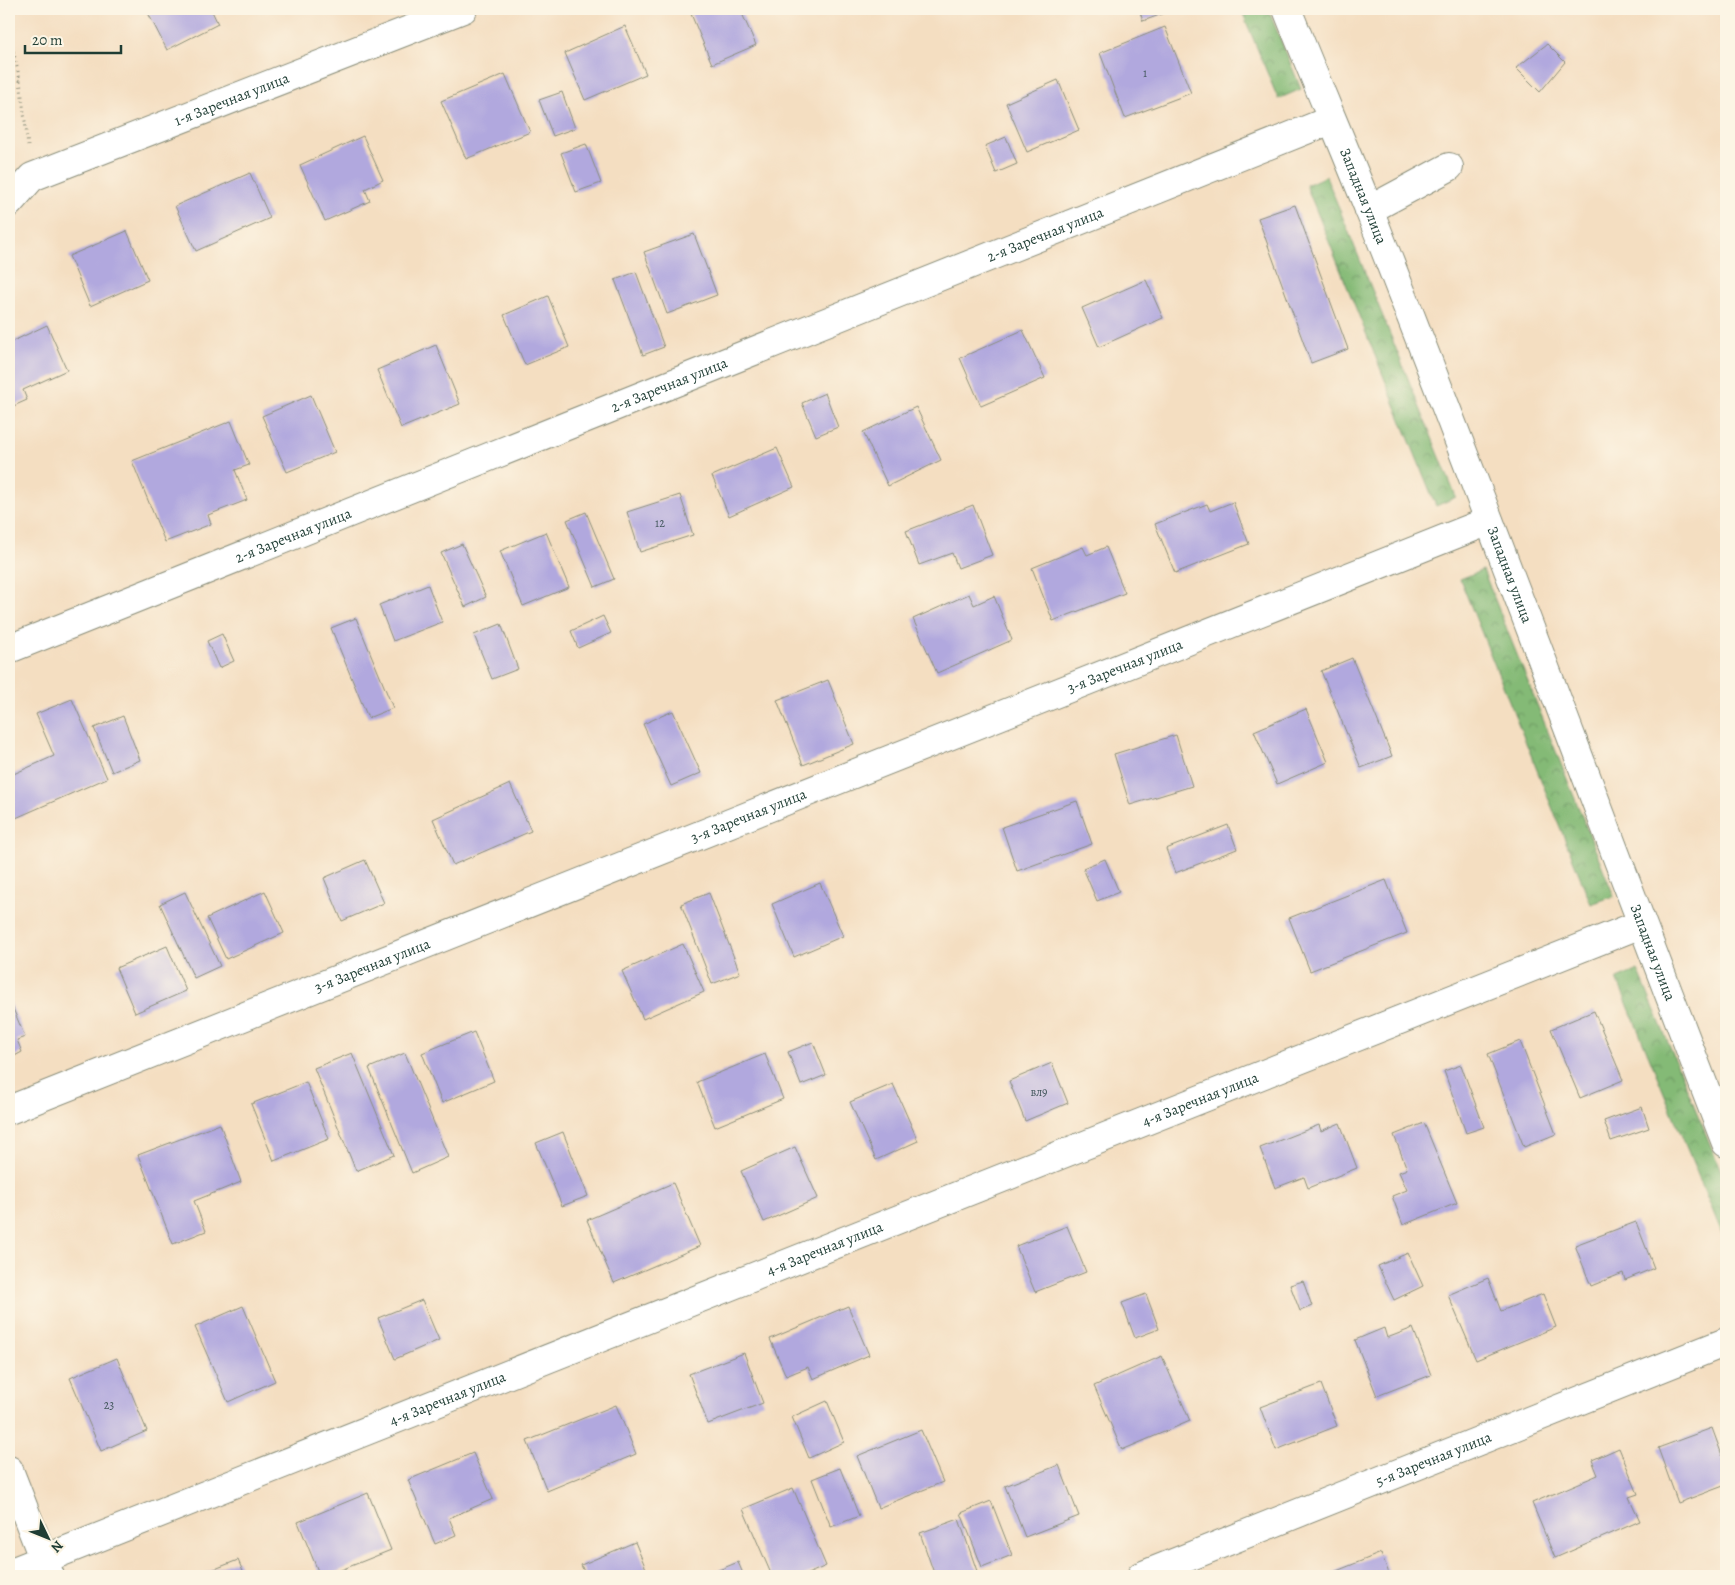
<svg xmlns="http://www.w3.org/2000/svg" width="1735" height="1585" font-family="Alegreya,serif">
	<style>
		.forest { fill: url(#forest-crowns); stroke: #527c55 }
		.building { fill: #b1a8de }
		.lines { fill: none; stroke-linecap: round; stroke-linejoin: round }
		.minor-casing { stroke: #8a8e7a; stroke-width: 30 }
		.path { stroke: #8a8e7a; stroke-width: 3; stroke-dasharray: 1 4; stroke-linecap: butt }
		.minor { stroke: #fff; stroke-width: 28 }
		.labels { text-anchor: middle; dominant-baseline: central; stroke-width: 4; stroke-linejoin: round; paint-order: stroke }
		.number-label { font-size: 12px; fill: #44585e }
		.street-label { font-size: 15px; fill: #1f3d34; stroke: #fcf5e5 }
	</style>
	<defs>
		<pattern id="forest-crowns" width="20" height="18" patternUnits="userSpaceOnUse" patternTransform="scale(1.25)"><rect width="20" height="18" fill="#84ba76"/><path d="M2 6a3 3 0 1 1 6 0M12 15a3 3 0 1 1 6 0" fill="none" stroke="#6b9862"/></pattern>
	</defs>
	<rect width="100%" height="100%" fill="#fcf5e5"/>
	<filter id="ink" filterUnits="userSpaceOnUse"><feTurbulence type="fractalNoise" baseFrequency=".02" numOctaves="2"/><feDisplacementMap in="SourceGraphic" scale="10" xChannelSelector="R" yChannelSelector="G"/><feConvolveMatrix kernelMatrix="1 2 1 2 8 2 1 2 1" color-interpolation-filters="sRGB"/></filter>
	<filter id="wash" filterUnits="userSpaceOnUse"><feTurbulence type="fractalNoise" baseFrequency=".0096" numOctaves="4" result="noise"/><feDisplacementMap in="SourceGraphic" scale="20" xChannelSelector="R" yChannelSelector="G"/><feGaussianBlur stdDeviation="1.12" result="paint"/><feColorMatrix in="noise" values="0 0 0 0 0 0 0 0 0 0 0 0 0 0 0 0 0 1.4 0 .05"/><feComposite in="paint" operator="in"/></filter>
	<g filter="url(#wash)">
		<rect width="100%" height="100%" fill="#f4dec1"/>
		<path class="forest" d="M1241 9H1268L1301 89 1278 99Z
			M1326 176 1456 497 1436 506 1306 185Z
			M1483 570 1614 896 1591 904 1460 579Z
			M1638 970 1726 1183V1243L1617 979Z"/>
		<g id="blocks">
			<path class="building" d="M146 9H211L218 24 167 50Z
				M702 9H740L756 45 712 64 691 14Z
				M1139 9H1176L1143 21Z
				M625 26 646 74 585 100 565 53Z
				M1165 27 1191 93 1125 118 1100 53Z
				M1547 44 1565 62 1540 92 1516 68Z
				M505 74 530 132 466 159 441 101Z
				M1058 80 1079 130 1027 152 1006 103Z
				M562 92 575 128 553 136 539 100Z
				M363 136 383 180 365 189 370 201 325 221 300 165Z
				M1006 137 1017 164 996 173 985 146Z
				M586 144 601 183 576 192 561 153Z
				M250 173 270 218 196 251 175 206Z
				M1295 205 1348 349 1311 363 1258 218Z
				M127 231 148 280 90 306 69 256Z
				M694 234 717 295 667 314 644 252Z
				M636 272 664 347 643 355 615 280Z
				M1146 280 1163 318 1099 347 1082 308Z
				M548 296 569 347 525 365 504 315Z
				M47 325 67 370 23 390 27 400 9 408V343Z
				M1023 330 1045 378 981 406 960 358Z
				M436 345 460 404 401 428 377 370Z
				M825 393 838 427 816 436 802 403Z
				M311 395 335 452 287 472 262 416Z
				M916 407 941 460 888 486 863 432Z
				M231 421 249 465 235 470 247 500 208 515 211 524 165 542 132 461Z
				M777 448 794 487 729 516 712 476Z
				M680 495 693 535 640 552 627 512Z
				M1233 502 1249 544 1175 573 1155 524 1207 504 1210 511Z
				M973 505 992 555 958 568 952 553 919 565 906 531Z
				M586 512 614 579 595 587 567 520Z
				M546 532 569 587 523 606 500 551Z
				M462 544 486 597 465 607 441 553Z
				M1083 547 1087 555 1106 547 1125 593 1053 621 1032 568Z
				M428 585 442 622 393 641 379 605Z
				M969 594 974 605 994 596 1012 640 937 673 913 619Z
				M603 616 611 633 578 648 571 631Z
				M356 618 393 708 368 718 331 628Z
				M501 624 518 669 492 679 474 635Z
				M222 634 234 661 219 668 207 641Z
				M1352 658 1392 756 1361 768 1321 671Z
				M828 680 854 744 803 765 777 700Z
				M72 699 107 778 9 821V776L54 756 36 714Z
				M1306 709 1328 762 1277 784 1254 731Z
				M673 711 701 773 671 786 643 724Z
				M123 716 140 760 112 772 94 728Z
				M1176 735 1192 786 1130 805 1114 754Z
				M510 784 531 831 453 865 433 819Z
				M1077 801 1092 844 1017 871 1002 827Z
				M1228 825 1237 849 1175 873 1166 849Z
				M1105 859 1119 892 1097 901 1083 868Z
				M365 860 384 903 342 921 324 878Z
				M1386 880 1407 933 1310 971 1289 918Z
				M820 883 843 936 794 957 772 904Z
				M265 891 284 933 226 959 207 918Z
				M185 892 220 966 194 978 160 904Z
				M709 893 740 973 712 984 681 904Z
				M683 944 704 992 643 1019 622 971Z
				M167 946 186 991 135 1013 116 968Z
				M9 999 25 1037 17 1040 22 1052 9 1059Z
				M1594 1011 1623 1080 1580 1098 1551 1029Z
				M474 1032 494 1081 442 1103 422 1053Z
				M1520 1041 1556 1134 1524 1147 1488 1054Z
				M813 1042 826 1075 801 1085 788 1052Z
				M352 1053 394 1155 356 1171 314 1068Z
				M405 1053 448 1157 412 1173 369 1068Z
				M765 1054 783 1099 715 1127 697 1082Z
				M1052 1063 1068 1103 1025 1121 1009 1081Z
				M1461 1065 1484 1127 1466 1133 1444 1071Z
				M306 1082 329 1139 274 1161 251 1104Z
				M893 1084 918 1141 876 1160 850 1102Z
				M1642 1107 1649 1128 1611 1141 1604 1121Z
				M1340 1123 1357 1168 1308 1188 1304 1177 1275 1188 1260 1148 1319 1125 1321 1131Z
				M1424 1123 1457 1203 1403 1225 1392 1196 1407 1190 1399 1172 1407 1169 1394 1135Z
				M220 1124 241 1182 194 1201 206 1231 173 1244 138 1155Z
				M563 1132 588 1196 562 1206 536 1143Z
				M795 1147 818 1198 764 1222 741 1171Z
				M673 1183 700 1246 614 1283 587 1220Z
				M1636 1222 1654 1268 1625 1280 1623 1273 1591 1286 1575 1245Z
				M1067 1226 1086 1272 1035 1292 1016 1246Z
				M1408 1253 1423 1286 1394 1300 1378 1266Z
				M1488 1278 1501 1311 1543 1294 1556 1327 1476 1360 1448 1295Z
				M1303 1281 1312 1306 1300 1311 1290 1285Z
				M1146 1294 1159 1329 1135 1338 1122 1303Z
				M422 1300 439 1340 395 1359 378 1318Z
				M243 1306 275 1381 228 1402 195 1327Z
				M848 1306 869 1355 813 1379 808 1367 786 1376 770 1339Z
				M1384 1328 1387 1338 1413 1328 1431 1375 1377 1396 1355 1340Z
				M744 1353 763 1403 708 1424 689 1374Z
				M1162 1356 1190 1421 1122 1450 1094 1386Z
				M117 1358 147 1431 101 1451 70 1378Z
				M1321 1384 1337 1426 1276 1450 1260 1407Z
				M827 1401 844 1442 809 1458 792 1417Z
				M616 1405 636 1454 547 1491 527 1441Z
				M1712 1428 1726 1466V1485L1678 1503 1658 1448Z
				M921 1430 943 1482 878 1508 857 1456Z
				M1619 1448 1638 1494 1629 1497 1640 1521 1555 1558 1532 1503 1598 1475 1592 1460Z
				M473 1453 493 1499 449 1518 456 1535 435 1544 408 1480Z
				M1059 1465 1079 1516 1025 1537 1005 1486Z
				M840 1468 859 1516 831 1527 812 1479Z
				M793 1488 826 1566 803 1576H772L743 1509Z
				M368 1493 391 1550 326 1576H320L298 1522Z
				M991 1501 1012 1555 982 1567 961 1513Z
				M959 1519 978 1574 971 1576H935L920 1533Z
				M635 1542 649 1576H586L581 1565Z
				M1381 1553 1390 1576H1336L1334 1572Z
				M238 1560 245 1576H197Z
				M738 1562 744 1576H716L714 1572Z"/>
		</g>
	</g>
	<g filter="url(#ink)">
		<use href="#blocks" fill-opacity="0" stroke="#8a8e7a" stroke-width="1"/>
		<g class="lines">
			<defs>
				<g id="minor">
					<path id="s1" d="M1287 9C1314 77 1343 144 1370 212 1492 521 1606 833 1726 1143"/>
					<path id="s2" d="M9 203 32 177 463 9"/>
					<path d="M1369 210 1449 167"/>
					<path id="s3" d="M9 649 1331 120"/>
					<path id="s4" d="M9 1110 1489 521"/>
					<path d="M9 1470 50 1576"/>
					<path id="s5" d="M9 1573 1641 924"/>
					<path id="s6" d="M1141 1576 1726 1342"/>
				</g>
			</defs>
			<use href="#minor" class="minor-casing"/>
			<path class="path" d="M9 32 20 80 28 146
				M9 83 20 80"/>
			<use href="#minor" class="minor"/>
		</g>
	</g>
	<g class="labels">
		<g class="number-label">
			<text x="1145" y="73">1</text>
			<text x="660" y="523">12</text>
			<text x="1039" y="1092">вл9</text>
			<text x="109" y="1405">23</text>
		</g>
		<g class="street-label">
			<text stroke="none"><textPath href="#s2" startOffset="249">1-я Заречная улица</textPath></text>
			<text stroke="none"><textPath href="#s1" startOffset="202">Западная улица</textPath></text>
			<text stroke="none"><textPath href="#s3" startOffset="1116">2-я Заречная улица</textPath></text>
			<text stroke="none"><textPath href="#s3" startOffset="711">2-я Заречная улица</textPath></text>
			<text stroke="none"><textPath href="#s3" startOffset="306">2-я Заречная улица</textPath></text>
			<text stroke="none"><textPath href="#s1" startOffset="608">Западная улица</textPath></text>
			<text stroke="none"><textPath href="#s4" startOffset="1201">3-я Заречная улица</textPath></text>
			<text stroke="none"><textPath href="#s4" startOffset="796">3-я Заречная улица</textPath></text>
			<text stroke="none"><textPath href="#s1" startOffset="1012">Западная улица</textPath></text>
			<text stroke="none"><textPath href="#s4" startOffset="391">3-я Заречная улица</textPath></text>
			<text stroke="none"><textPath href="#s5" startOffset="1282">4-я Заречная улица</textPath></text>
			<text stroke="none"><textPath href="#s5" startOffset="878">4-я Заречная улица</textPath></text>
			<text stroke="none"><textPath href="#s5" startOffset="472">4-я Заречная улица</textPath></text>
			<text stroke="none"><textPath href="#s6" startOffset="315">5-я Заречная улица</textPath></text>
		</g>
	</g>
	<rect width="1735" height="1585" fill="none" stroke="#fcf5e5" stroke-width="30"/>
	<g transform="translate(48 1538) rotate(133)" stroke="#fcf5e5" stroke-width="4" paint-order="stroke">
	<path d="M0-4L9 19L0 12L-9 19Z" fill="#1f3d34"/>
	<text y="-8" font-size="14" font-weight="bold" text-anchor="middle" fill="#1f3d34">N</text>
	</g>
	<path d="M25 45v8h96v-8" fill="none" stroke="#1f3d34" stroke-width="2.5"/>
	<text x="32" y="45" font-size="15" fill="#1f3d34" stroke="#fcf5e5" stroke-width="4" paint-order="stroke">20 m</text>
</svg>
